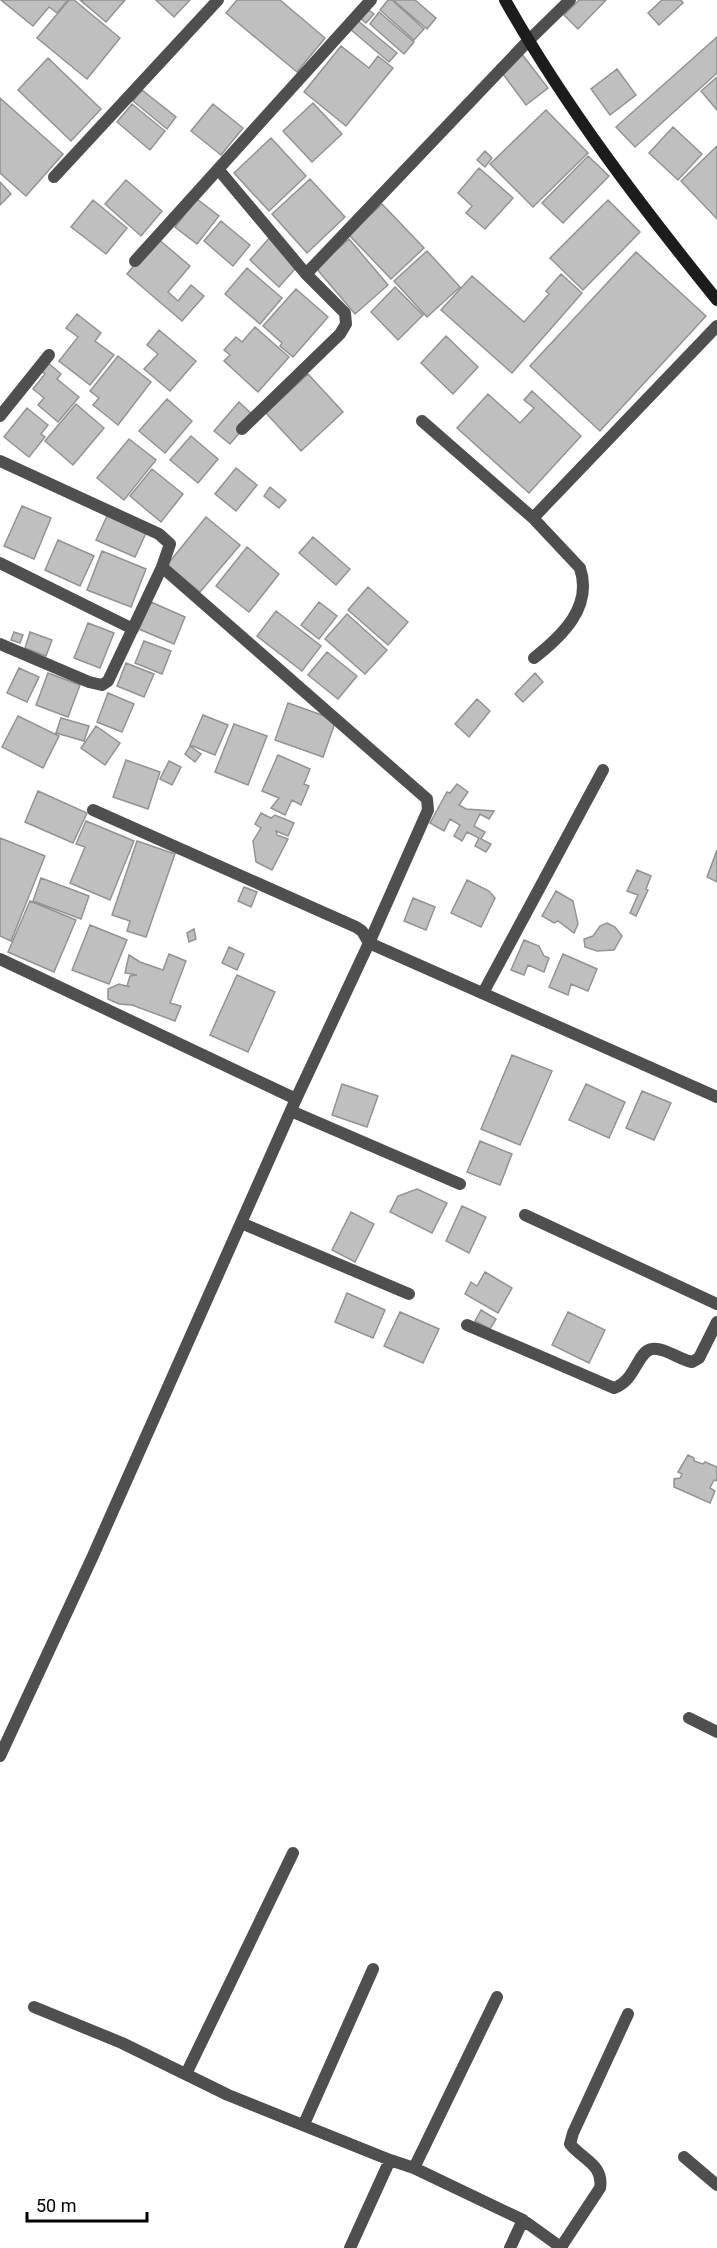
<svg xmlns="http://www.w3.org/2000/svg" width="717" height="2248" font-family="Roboto,sans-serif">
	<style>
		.building { fill: #bfbfbf; stroke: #939393; stroke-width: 1.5 }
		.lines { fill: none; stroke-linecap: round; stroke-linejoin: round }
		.minor { stroke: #4f4f4f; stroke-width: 12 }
		.secondary { stroke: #1c1c1c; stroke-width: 12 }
	</style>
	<rect width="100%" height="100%" fill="#fff"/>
	<path class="building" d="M1 0H68L57 13 49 7 33 26Z
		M69 0H74L120 38 87 79 37 38Z
		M80 0H125L106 22Z
		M156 0H190L174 17Z
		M237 0H280L325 38 297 72 226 13Z
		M388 0H392L424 29 414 40 380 10Z
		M393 0H415L436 18 427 29Z
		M579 0H606L578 29 564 15Z
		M662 0H681L683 3 659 25 648 13Z
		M367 9 374 14 366 23 360 18Z
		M379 12 414 42 404 54 370 24Z
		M357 20 397 53 389 62 350 29Z
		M717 37V73L635 147 616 127Z
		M341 46 369 68 378 56 393 68 346 126 304 92Z
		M518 49 548 88 526 105 497 66Z
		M48 58 101 109 71 141 18 90Z
		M617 69 636 95 610 115 591 89Z
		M717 77V110L701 91Z
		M142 90 176 117 167 129 133 101Z
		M0 98 63 154 26 196 0 173Z
		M313 103 342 134 312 162 283 131Z
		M132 104 165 131 150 150 117 122Z
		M213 104 243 128 221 155 191 131Z
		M546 110 588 153 533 207 490 164Z
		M673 127 702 154 678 180 649 153Z
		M271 138 306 176 269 211 234 173Z
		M717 146V219L681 181Z
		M485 151 492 158 485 167 477 160Z
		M588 156 609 176 563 223 542 203Z
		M479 168 513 198 485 229 466 213 472 206 458 193Z
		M310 179 345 217 307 253 272 214Z
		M126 180 162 211 141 236 105 204Z
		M0 182 11 194 0 205Z
		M197 199 219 216 197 244 175 227Z
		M93 200 127 228 106 254 71 227Z
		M608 200 640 232 583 290 550 258Z
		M382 204 424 248 391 279 349 235Z
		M221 221 250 245 233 266 204 241Z
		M271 236 301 262 279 287 250 260Z
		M157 238 190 266 168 292 178 301 191 285 204 296 182 321 127 274Z
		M349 239 388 285 355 314 316 268Z
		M427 251 460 287 427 317 394 281Z
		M636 252 706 316 600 431 530 366Z
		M247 268 282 298 260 324 225 294Z
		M561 274 582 293 512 373 441 310 472 276 524 322 549 294 546 291Z
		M395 287 423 315 398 340 371 312Z
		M296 289 328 317 293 357 280 346 282 343 263 326Z
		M77 314 101 333 95 341 114 355 90 385 59 361 78 337 66 328Z
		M255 327 289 357 258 392 224 361 230 355 224 350 236 337 242 342Z
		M159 330 196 361 170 391 144 369 158 354 147 345Z
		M446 336 478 367 453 394 421 363Z
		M118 356 151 382 118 425 93 405 99 398 90 391Z
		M46 361 61 374 57 379 79 397 58 422 38 405 44 398 33 389 45 374 39 370Z
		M308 374 343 412 301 451 266 413Z
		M532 391 581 436 529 493 457 428 488 394 520 423 534 408 524 400Z
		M167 399 192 421 165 453 139 431Z
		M239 402 254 416 230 444 214 431Z
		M76 404 104 428 73 465 45 441Z
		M27 408 48 425 41 434 45 437 29 457 4 437Z
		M191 436 218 459 198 483 170 460Z
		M129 439 156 460 124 500 97 478Z
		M236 468 257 485 236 511 215 494Z
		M152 469 183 494 161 522 130 496Z
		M270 487 286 500 279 508 264 496Z
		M22 506 51 518 34 559 4 546Z
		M108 514 147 531 135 557 96 540Z
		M206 517 240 545 200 592 167 565Z
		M313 537 350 569 336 585 299 553Z
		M58 540 94 556 80 586 45 570Z
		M247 547 279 574 249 612 216 586Z
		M102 551 146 569 131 607 87 590Z
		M368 587 408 622 388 645 348 610Z
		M151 602 185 617 174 644 139 629Z
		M319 602 337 616 319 639 301 625Z
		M276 611 321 646 302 671 257 636Z
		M347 614 387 650 365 674 325 639Z
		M88 623 114 633 100 668 74 658Z
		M14 632 23 635 20 643 11 640Z
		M30 632 52 640 46 656 25 648Z
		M144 641 171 651 162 674 135 663Z
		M327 652 357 676 338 699 308 675Z
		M126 663 154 674 144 697 117 686Z
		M19 668 39 677 27 702 7 693Z
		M48 673 80 685 68 717 36 705Z
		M535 673 543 682 523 702 515 694Z
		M108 693 134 704 122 732 97 722Z
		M477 699 490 711 469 737 455 724Z
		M288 703 336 720 323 757 275 740Z
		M203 715 228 725 215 755 190 745Z
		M18 716 59 736 43 768 2 747Z
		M61 718 89 726 84 741 56 733Z
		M234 724 267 736 248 785 215 772Z
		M96 726 120 743 105 765 81 748Z
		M190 746 201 754 195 762 185 754Z
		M278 755 310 769 304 784 309 786 301 805 292 800 285 815 271 808 279 798 262 791Z
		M126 760 160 772 148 809 113 797Z
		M169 761 181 767 172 785 160 779Z
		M457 784 468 792 459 805 466 809 494 811 489 819 480 814 474 826 485 832 481 839 491 844 486 852 475 846 479 838 467 832 462 841 454 836 460 825 450 819 444 831 430 823 447 792 450 793Z
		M38 791 87 813 73 843 25 822Z
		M261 813 271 818 275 815 294 823 288 836 276 831 277 835 288 839 272 870 256 862 253 841 261 828 255 824Z
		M86 821 134 841 110 900 70 883 85 847 76 844Z
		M0 838 45 856 11 941 0 936Z
		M137 841 175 854 146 937 127 931 130 921 112 915Z
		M717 850V882L707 877Z
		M637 870 651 876 646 889 648 890 636 916 630 913 638 895 627 891Z
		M41 878 89 896 81 919 33 901Z
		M467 880 489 891 495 898 481 927 451 913Z
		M244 887 257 892 251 907 238 901Z
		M556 891 573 901 578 924 574 933 558 921 554 923 542 916Z
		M413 898 435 907 426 930 404 921Z
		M30 901 76 920 54 972 8 952Z
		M607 923 615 927 622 936 614 950 597 951 585 947 584 939 593 936 600 926Z
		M90 925 127 940 109 984 72 970Z
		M194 929 196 939 189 942 187 933Z
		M524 940 539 946 544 956 549 958 544 972 528 965 524 975 511 970Z
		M229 947 244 954 237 970 222 963Z
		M169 954 186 961 170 1003 181 1006 175 1021 132 1005 119 1004 108 999V989L119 984 130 987 127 986 130 976 137 975 125 973 129 955 140 962 163 970Z
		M563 954 597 969 588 991 571 984 568 995 549 987Z
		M237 975 275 992 248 1052 210 1035Z
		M512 1055 552 1071 520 1145 481 1129Z
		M342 1084 378 1096 367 1127 332 1115Z
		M586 1084 625 1102 609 1138 569 1120Z
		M642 1091 671 1103 654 1140 626 1128Z
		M480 1141 512 1154 500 1185 467 1172Z
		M417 1189 447 1203 432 1233 390 1212 398 1196Z
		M462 1206 486 1217 469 1253 446 1241Z
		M351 1212 374 1224 355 1262 332 1250Z
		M485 1272 512 1288 498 1313 465 1294 471 1282 477 1286Z
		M347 1293 385 1310 373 1338 335 1322Z
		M481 1310 496 1319 490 1329 475 1321Z
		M400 1312 439 1329 423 1363 384 1346Z
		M568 1312 605 1330 589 1363 552 1345Z
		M688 1455 694 1458V1461L703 1464 705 1462 717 1467V1481L714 1480 710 1488 715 1491 710 1503 674 1487V1479L680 1478 682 1474 678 1472Z"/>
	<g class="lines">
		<path class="minor" d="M218 169 306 274 345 313 346 324 340 334 242 429
			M54 177 218 0
			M135 261 371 0
			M306 274 528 41 570 0
			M0 416 49 355
			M422 421 533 518 580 568C593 607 562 636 534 658
			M0 461 159 534 170 544 162 567 108 681 102 685 89 682 0 644
			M533 518 717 326
			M0 563 133 629
			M93 810 356 927 362 931 369 943 717 1097
			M0 959 296 1099
			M483 993 603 770
			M291 1111 460 1184
			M525 1215 717 1304
			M241 1223 409 1294
			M467 1325 614 1388C636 1381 637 1351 652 1349 664 1347 680 1360 692 1362L699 1358 717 1322
			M689 1718 717 1732
			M0 1756 92 1558 296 1099 369 943 428 810 427 799 162 567
			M34 2007 122 2043 228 2095 390 2160 414 2168 523 2220 562 2248
			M186 2074 293 1853
			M304 2124 373 1969
			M684 2157 717 2185
			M414 2168 497 1997
			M561 2247 600 2188C604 2165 583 2160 570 2144L573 2133 628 2014
			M350 2248 390 2160
			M510 2248 523 2220"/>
		<path class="secondary" d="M505 0C564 105 641 206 717 300"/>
	</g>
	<path d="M27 2212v9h120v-9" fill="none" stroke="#000000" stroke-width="3"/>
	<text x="36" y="2212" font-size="18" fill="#000000" stroke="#ffffff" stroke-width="4.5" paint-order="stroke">50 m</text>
</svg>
